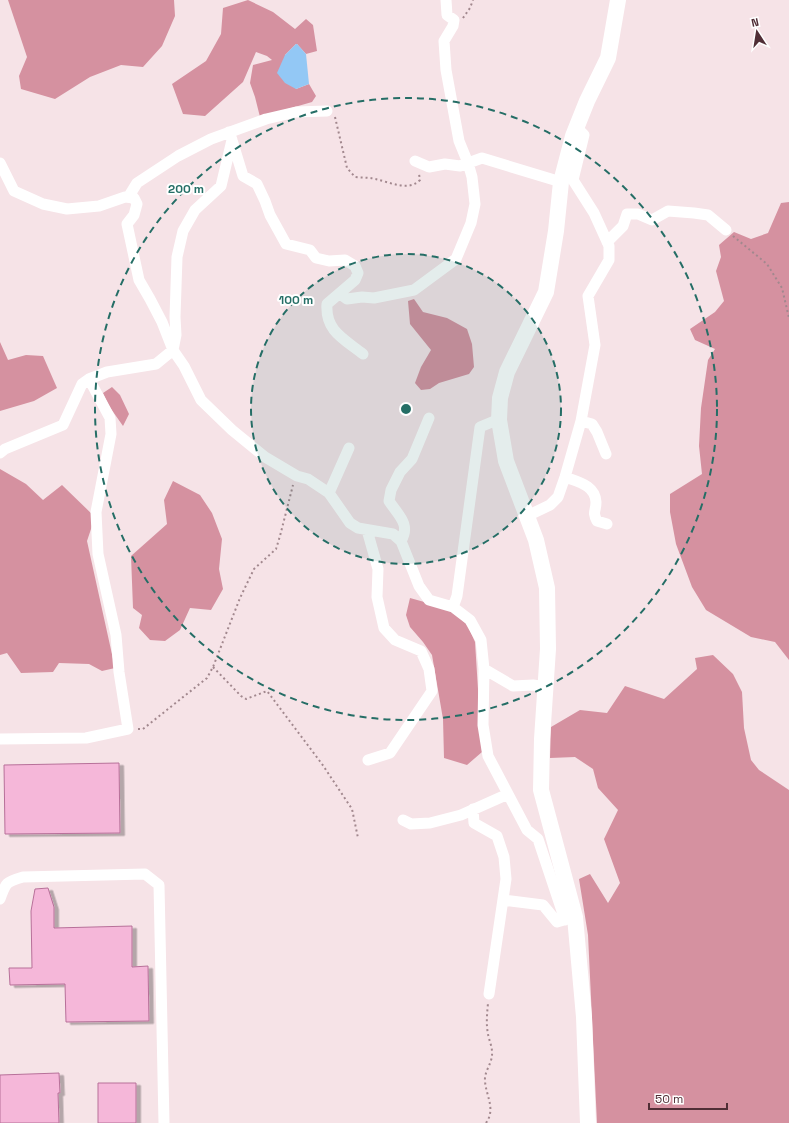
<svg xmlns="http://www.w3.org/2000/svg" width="789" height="1123" font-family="'Space Grotesk',sans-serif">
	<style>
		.forest { fill: #d591a0 }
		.water { fill: #93c8f5 }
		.building { fill: #f5b7d9; stroke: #b77099; filter: url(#shadow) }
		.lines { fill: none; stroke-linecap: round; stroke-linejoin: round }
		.path { stroke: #a2888e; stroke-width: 2; stroke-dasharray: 2 3; stroke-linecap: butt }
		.street { stroke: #fff; stroke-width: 11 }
		.secondary { stroke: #fff; stroke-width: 16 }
		.ring { fill: none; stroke: #256e66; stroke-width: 2; stroke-dasharray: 7 5 }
		.centre { fill: #256e66; stroke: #fff; stroke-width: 2 }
		.ring-label { font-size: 12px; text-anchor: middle; font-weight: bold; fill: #256e66; stroke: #fff; stroke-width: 4; stroke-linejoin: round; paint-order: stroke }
	</style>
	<defs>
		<filter id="shadow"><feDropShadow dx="4.5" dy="2.5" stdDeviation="0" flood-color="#0004"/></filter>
	</defs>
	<rect width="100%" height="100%" fill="#f6e3e7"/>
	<path class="forest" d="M8 0H174L175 16 162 46 143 67 121 65 90 77 55 99 21 89 19 76 27 57Z
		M248 0 273 12 295 29 306 19 313 25 317 51 306 54 297 44H296L285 55 296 89 309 84 316 96 312 102 260 117 255 97 250 83 253 65 272 60 267 56 256 52 243 82 205 116 183 114 172 84 206 61 221 34 223 8Z
		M789 202V660L775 642 751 637 706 610 692 587 676 544 670 512V494L702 474 699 446 701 408 708 360 715 349 695 340 690 329 715 312 724 301 716 271 721 257 719 245 734 232 751 239 768 233 781 203Z
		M414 299 423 312 447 318 467 329 472 344 474 367 469 374 439 383 430 389 421 390 415 383 421 367 431 350 410 324 408 301Z
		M0 342 8 360 26 355 43 356 57 388 34 401 0 411Z
		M112 387 120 395 129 414 123 426 109 406 103 393Z
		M0 469 26 484 43 500 62 485 95 517 87 541 115 668 102 671 89 664 59 663 53 672 21 673 7 653 0 655Z
		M173 481 200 495 212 513 222 539 219 569 223 589 211 610 190 608 180 630 165 641 150 640 139 628 142 615 133 608 131 556 167 524 164 500Z
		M410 598 453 610 468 626 475 642 482 752 467 765 444 758 443 719 432 655 423 642 410 627 406 615Z
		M713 655 733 674 742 692 744 728 751 760 759 770 789 790V1123H597L588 935 579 879 590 874 608 903 620 883 604 839 618 810 598 788 593 769 575 757 550 758 551 727 580 710 607 713 625 686 664 699 697 669 695 658Z"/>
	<path class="water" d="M296 44H297L306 54 309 84 296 89 285 83 277 73 285 55Z"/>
	<path class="building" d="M119 763 120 833 5 834 4 765Z
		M48 888 54 907V928L132 926V967L148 966 149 1021 66 1022 65 984 10 985 9 968H32L31 911 35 889Z
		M59 1073 60 1093H58L59 1123H0V1075Z
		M98 1083H136V1123H98Z"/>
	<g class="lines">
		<path class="path" d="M463 18 470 8 473 0
			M335 117 347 168 355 177C362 178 368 177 375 179 390 182 408 192 420 180L419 174
			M733 236 767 264 782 288 789 318
			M213 667 241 696 246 699 267 691 322 764 352 809 358 838
			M138 729H143L207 678 213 667 240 598 254 569 276 549 280 536 293 485
			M486 1123C496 1109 486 1096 485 1081 484 1071 493 1063 492 1052 492 1046 489 1040 488 1034 486 1024 487 1014 488 1003"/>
		<path class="street" d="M232 140 243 176 257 184 265 201 270 215 286 244 310 250 316 258 329 261 345 260 355 266 358 273 355 280 327 304C325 331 344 339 363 354
			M415 161 429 167 445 164 460 166 482 158 561 182
			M0 163 14 191 43 204 67 209 99 206 125 197 134 198 137 204 134 215 127 224 139 280 150 299 162 322 173 350 184 366 201 400 232 430 265 457 297 476 308 479 329 493 350 523 358 528 393 534 401 541 419 586 429 600 453 607 457 596 480 427 492 422 499 420
			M129 196 137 183 178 156 211 139 266 119 296 112 327 111
			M607 242 623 226 627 214H638L652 220 668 211 694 213 708 215 726 230
			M340 294 347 299 362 297 374 298 414 290 456 259 471 223 475 204 472 177 468 163 459 141 446 70 444 41 453 26 454 20 447 15 446 0
			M581 421 592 424 597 432 606 454
			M0 453 5 449 63 425 82 384 89 379 107 372 156 364 173 350 176 335 175 317 177 257 183 231 195 210 221 186 232 140 229 132
			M565 477C578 482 595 485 596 502 596 512 592 511 597 521L607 524
			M329 493 349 448
			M527 516 550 505 558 497 565 477 581 421 595 345 588 296 609 260V246L594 213 573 180 584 135 576 127
			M367 530 378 569 377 597 384 628 395 640 421 651 429 669 432 691 390 753 368 760
			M401 541C411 524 398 515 389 501L391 490 400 472 412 459 429 418
			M453 607 470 620 481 640 484 669 483 725 488 756 527 830 538 839 565 920
			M484 669 513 686 533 685 546 687
			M0 739 86 738 128 729 119 672 116 635 98 554 96 512 111 434 110 418 89 379
			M473 809 474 823 497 836 504 857 506 879 489 994
			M403 820 411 824 430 823 461 815 508 794
			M0 899C6 882 6 882 23 877L145 874 159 885 164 1123
			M503 900 543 905 557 922 571 918"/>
		<path class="secondary" d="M588 1123 584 1017 575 917 541 790 542 739 548 649 547 588 536 540 506 461 499 420 500 398 507 372 546 292 556 231 561 182 573 136 587 101 608 58 618 0"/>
	</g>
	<circle cx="406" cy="409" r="155" fill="#256e66" fill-opacity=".12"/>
	<g class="ring">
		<circle cx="406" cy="409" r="155"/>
		<circle cx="406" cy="409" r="311"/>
	</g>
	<circle cx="406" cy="409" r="6" class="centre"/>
	<g class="ring-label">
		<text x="186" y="193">200 m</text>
		<text x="296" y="304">100 m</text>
	</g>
	<g transform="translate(757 32) rotate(348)" stroke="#ffffff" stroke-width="3" paint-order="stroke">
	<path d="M0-3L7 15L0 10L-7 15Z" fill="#502e36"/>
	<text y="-6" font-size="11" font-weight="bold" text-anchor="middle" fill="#502e36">N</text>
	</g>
	<path d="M649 1103v6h78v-6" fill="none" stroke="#502e36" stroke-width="2"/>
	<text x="655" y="1103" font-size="12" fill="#502e36" stroke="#ffffff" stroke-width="3" paint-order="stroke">50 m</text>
</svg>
